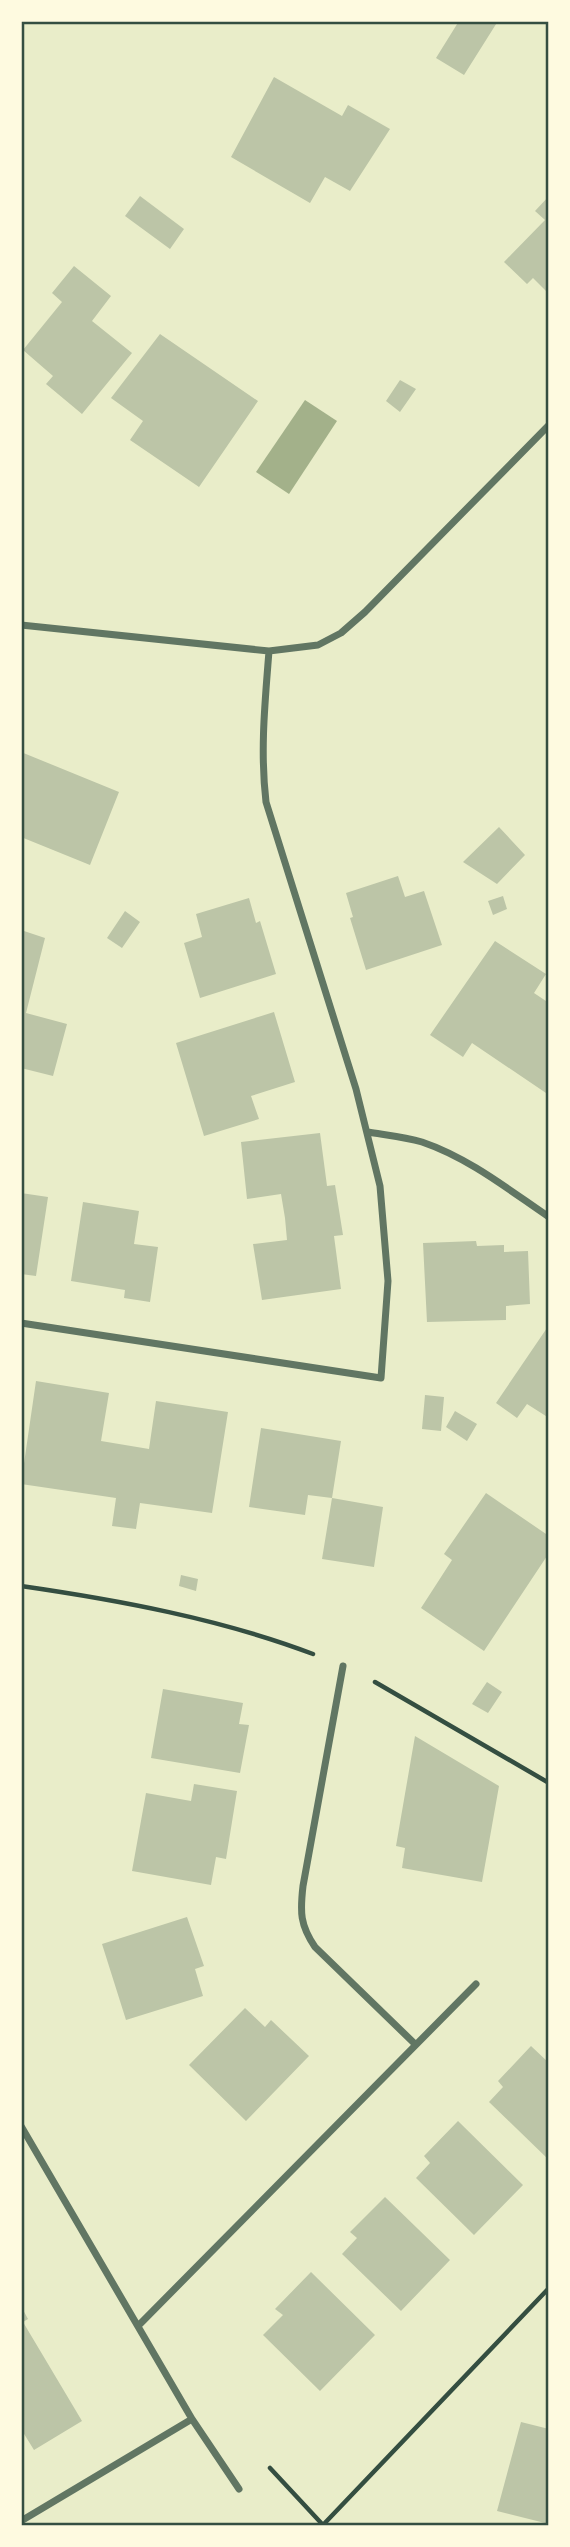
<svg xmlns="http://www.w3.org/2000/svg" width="570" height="2547" font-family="Cabin,sans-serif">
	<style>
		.water { fill: #a3b18a }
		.building { fill: #bcc5a7 }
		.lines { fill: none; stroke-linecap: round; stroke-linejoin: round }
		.path { stroke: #344e41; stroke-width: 4.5 }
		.minor { stroke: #617663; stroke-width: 7 }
		.neatline { fill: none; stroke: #344e41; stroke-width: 2.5 }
	</style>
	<rect width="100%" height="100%" fill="#e9edc9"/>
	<path class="water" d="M305 400 337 421 289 494 256 472Z"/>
	<path class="building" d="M459 21H498L464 75 436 58Z
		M274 77 342 116 348 105 390 129 350 191 325 177 310 203 231 157Z
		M140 196 184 229 170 249 125 216Z
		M549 196V294L533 278 527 284 504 262 545 220 535 211Z
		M74 266 111 296 92 321 132 353 82 414 46 384 53 376 23 350 62 302 52 293Z
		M160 334 258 401 199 487 130 440 143 421 111 398Z
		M400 380 416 389 400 412 386 401Z
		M21 752 119 792 90 865 21 837Z
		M499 827 525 855 497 884 463 862Z
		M398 876 405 897 424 891 442 945 366 970 350 918 353 917 346 893Z
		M503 896 507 909 493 915 488 901Z
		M249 898 256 923 260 921 276 974 200 998 184 943 202 937 196 914Z
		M125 911 140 922 122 948 107 938Z
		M21 930 45 938 26 1013 67 1024 53 1076 21 1068Z
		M495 941 546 974 534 993 549 1003V1088L546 1093 472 1043 463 1057 430 1035Z
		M274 1012 295 1082 251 1096 259 1119 204 1136 176 1043Z
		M320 1133 327 1186 335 1185 343 1235 334 1236 341 1289 262 1300 253 1244 287 1240 285 1218 281 1194 247 1199 241 1142Z
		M21 1193 48 1197 36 1276 21 1274Z
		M83 1202 139 1211 134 1244 158 1247 150 1302 124 1298 125 1290 71 1281Z
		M476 1241 477 1246 504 1245V1252L528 1251 530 1304 506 1306V1320L427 1322 423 1243Z
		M549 1325V1418L527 1404 517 1418 496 1403Z
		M36 1381 109 1393 101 1441 149 1449 156 1401 228 1412 212 1513 140 1503 136 1529 112 1526 116 1498 21 1484Z
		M425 1395 444 1397 441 1431 422 1429Z
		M455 1411 477 1424 467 1441 446 1427Z
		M261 1428 341 1441 332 1498 383 1507 374 1567 322 1559 332 1498 308 1495 305 1515 249 1507Z
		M486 1493 549 1536V1553L484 1651 421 1608 452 1560 444 1554Z
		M181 1575 198 1579 196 1591 179 1586Z
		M487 1682 502 1692 488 1713 472 1704Z
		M163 1689 243 1703 239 1724 249 1725 240 1773 151 1758Z
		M415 1736 499 1786 482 1882 402 1868 405 1848 396 1846Z
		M194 1784 237 1791 226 1859 216 1857 211 1885 132 1871 146 1793 191 1801Z
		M187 1917 204 1966 195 1969 203 1996 126 2020 102 1944Z
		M245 2008 265 2027 271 2020 309 2056 246 2121 189 2065Z
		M531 2046 549 2063V2160L489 2102 503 2087 498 2081Z
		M458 2121 523 2185 474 2235 416 2178 430 2163 424 2156Z
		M385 2197 450 2260 401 2311 342 2254 357 2238 350 2232Z
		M311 2272 375 2335 320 2391 263 2335 283 2315 275 2309Z
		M21 2306 28 2319 23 2322 82 2421 34 2450 21 2429Z
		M521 2422 549 2429V2524L497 2511Z"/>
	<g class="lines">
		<path class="path" d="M21 1586C118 1600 221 1619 313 1654
			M375 1682 549 1783
			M270 2468 323 2525
			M322 2526 549 2288"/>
		<path class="minor" d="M21 625 269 651 318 645 341 633 365 612 549 425
			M368 1132C386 1135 405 1137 422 1142 469 1158 509 1190 549 1217
			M21 1323 381 1378 388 1281 380 1186 356 1089 266 802C260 751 265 702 269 651
			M343 1666 303 1886C300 1912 300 1925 315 1947L415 2044
			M21 2126 192 2419 239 2489
			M139 2325 476 1984
			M21 2521 192 2419"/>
	</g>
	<rect width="570" height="2547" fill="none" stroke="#fefae0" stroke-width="46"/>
	<rect x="23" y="23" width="524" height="2501" class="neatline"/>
</svg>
